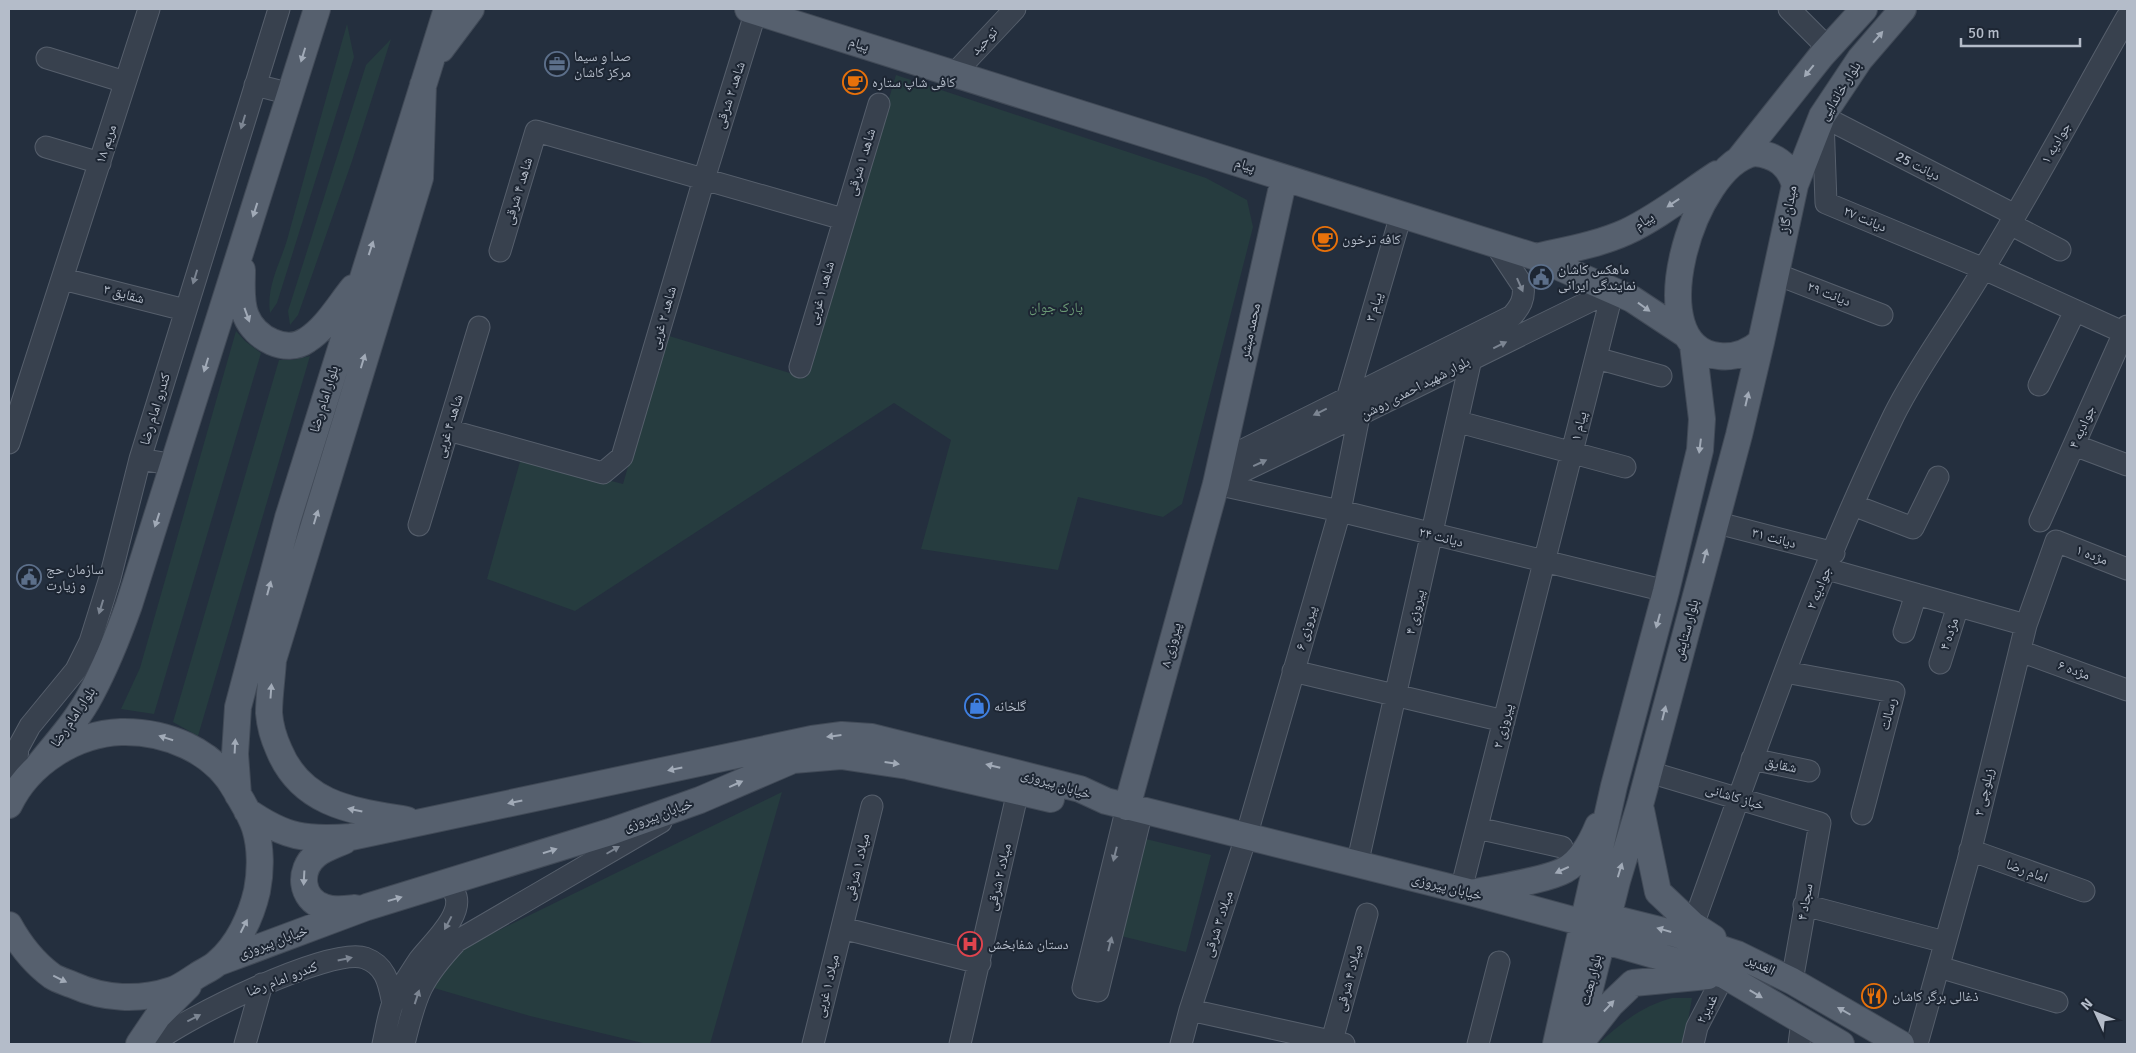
<svg xmlns="http://www.w3.org/2000/svg" width="2136" height="1053" font-family="Signika,'Noto Naskh Arabic',sans-serif">
	<style>
		.green { fill: #263c3f }
		.lines { fill: none; stroke-linecap: round; stroke-linejoin: round }
		.minor-casing { stroke: #565f6c; stroke-width: 23 }
		.major-casing { stroke: #414a57; stroke-width: 28 }
		.minor { stroke: #38414e; stroke-width: 21 }
		.major { stroke: #56606e; stroke-width: 26 }
		.oneway { fill: #a1aab7 }
		.oneway2 { fill: #7c8592 }
		.labels { text-anchor: middle; dominant-baseline: central; stroke-width: 4; stroke-linejoin: round; paint-order: stroke }
		.street-label { font-size: 14px; fill: #b4bcc9; stroke: #1d2633 }
		.poi-label { font-size: 14px; fill: #b4bcc9; stroke: #1d2633; text-anchor: start }
		.park-label { font-size: 14px; fill: #6b9a76; stroke: #1d2633 }
	</style>
	<rect width="100%" height="100%" fill="#242f3e"/>
	<path class="green" d="M347 24 354 57 277 303 270 313C266 284 282 261 289 233 308 163 327 94 347 24Z
		M391 39 352 161 298 315 290 325 288 311 366 65Z
		M896 75 1206 178 1247 200 1253 227 1182 504 1163 517 1078 497 1058 570 921 549 951 440 894 403 575 611 487 579 521 458 623 484 666 335 806 378Z
		M236 331 245 341 261 353 154 714 121 709 140 668Z
		M310 356 198 736 173 722 279 360H293Z
		M782 792 710 1044H647L530 1016 434 988 454 952Z
		M1146 839 1211 855 1186 952 1121 936Z
		M1672 998H1692L1684 1044H1598C1621 1023 1642 1006 1672 998Z"/>
	<g class="lines">
		<defs>
			<path id="minor" d="M1789 9 1828 48
				M47 58 125 82
				M954 74 1015 9
				M255 85 291 94
				M1822 116 2015 215
				M1823 119 1826 203 1984 269 2127 334
				M46 147 100 163
				M2010 224 2060 250
				M500 251 536 131 843 219
				M1776 274 1882 315
				M63 279 185 310
				M1596 358 1661 376
				M800 367 879 104
				M2039 385 2075 311
				M1347 399 1401 215
				M1459 422 1625 467
				M448 430 603 473 622 457 704 179 756 11
				M9 443 149 9
				M2074 445 2127 465
				M140 459 175 465
				M1221 461 1512 316C1520 307 1525 299 1523 286L1495 244
				M1216 484 1340 511 1666 591
				M1216 484C1349 421 1481 354 1613 290
				M1853 505 1913 528 1938 477
				M2040 521 2127 326
				M1714 522 1834 553
				M419 525 479 327
				M1827 569 2026 625
				M1904 632 1916 594
				M2020 651 2127 690
				M1940 663 1958 606
				M1293 671 1504 721
				M1785 672 1894 692 1862 814
				M1752 759 1809 771
				M1649 772 1820 823 1792 981
				M13 796 18 748 30 726 76 670 90 642 110 578 140 459 279 9
				M1127 807 1083 988 1098 991 1142 811
				M1477 828 1562 847
				M1970 850 2084 891
				M1357 865 1471 359
				M1461 890 1613 290
				M1804 905 1945 942
				M1693 925C1755 753 1814 579 1894 415 1920 363 1955 318 1984 268 2034 186 2080 100 2127 17
				M842 928 980 963
				M1939 967 2057 1002
				M1190 1010 1344 1044
				M153 1044C182 1019 331 946 365 958 387 966 389 985 393 1004
				M245 1044 262 984
				M383 1044C386 1031 388 1016 393 1003 400 988 410 974 419 960 430 945 467 913 454 892 451 887 447 886 441 886
				M404 1044C416 994 421 979 457 941L661 822
				M813 1044 872 806
				M960 1044 1018 791
				M1181 1044 1190 1010 1246 837 1340 511 1359 416
				M1331 1044 1367 914
				M1478 1044 1499 962
				M1693 1044 1697 1027 1724 975
				M1799 1044 1802 1021
				M1917 1044 1968 861 2026 625 2056 541 2127 569"/>
			<path id="major" d="M748 9 1536 257 1632 299 1685 334
				M441 49 471 9
				M1755 153C1776 155 1789 165 1795 185L1761 342C1749 352 1735 358 1719 356 1638 349 1692 164 1755 153Z
				M1740 158 1822 55 1864 9
				M1795 185 1822 116 1860 59 1903 9
				M1536 257C1566 250 1597 245 1626 232 1658 217 1688 193 1717 174
				M242 270C242 285 240 302 246 316 255 338 286 355 307 340 326 328 339 305 353 288
				M38 766C56 743 77 721 91 694 106 666 118 636 129 605L317 9
				M238 795 235 754 238 707 288 518 447 9
				M9 805C29 763 75 734 121 732 165 731 214 750 236 791 242 802 251 815 255 828 261 847 261 871 257 891 251 917 238 945 217 963 212 968 204 971 198 975 190 980 181 987 172 990 139 1001 104 999 73 985 66 982 58 980 52 976 33 962 20 945 9 925
				M1127 807 1216 484 1284 178
				M1641 810 1658 892 1693 925 1713 938
				M247 811C286 838 305 840 351 837L812 739 842 735 872 737 1080 789 1106 801 1473 893 1584 923 1608 917 1676 934 1737 954 1792 981 1901 1044
				M407 820C355 811 302 806 279 750 274 739 270 726 269 713 269 696 272 677 273 660L420 178 423 85
				M344 841C335 845 323 849 316 855 298 870 300 899 324 907 334 911 345 909 355 908
				M1477 892C1499 887 1547 880 1565 870 1581 861 1591 843 1598 826
				M1589 927 1602 940 1724 975 1841 1044
				M217 963 367 907 610 832 700 800 793 760 841 756 908 766 1051 799
				M1581 1042 1611 1004 1633 983 1708 976
				M139 1044 158 1016 188 986
				M1556 1044 1614 786 1666 591 1700 450 1702 419 1693 345
				M1576 1044 1617 881 1640 805 1739 435 1761 342"/>
		</defs>
		<use href="#minor" class="minor-casing"/>
		<use href="#major" class="major-casing"/>
		<use href="#minor" class="minor"/>
		<use href="#major" class="major"/>
	</g>
	<defs><path id="oneway-solid" d="M-6-.8H1V-3.2L6.5 0L1 3.2V.8H-6Z" transform="scale(1.25)"/></defs>
	<g class="oneway">
		<use href="#oneway-solid" transform="translate(1878 37) rotate(-49)"/>
		<use href="#oneway-solid" transform="translate(303 55) rotate(107)"/>
		<use href="#oneway-solid" transform="translate(1809 71) rotate(129)"/>
		<use href="#oneway-solid" transform="translate(1673 203) rotate(146)"/>
		<use href="#oneway-solid" transform="translate(255 210) rotate(108)"/>
		<use href="#oneway-solid" transform="translate(371 248) rotate(-72)"/>
		<use href="#oneway-solid" transform="translate(1644 307) rotate(36)"/>
		<use href="#oneway-solid" transform="translate(247 315) rotate(70)"/>
		<use href="#oneway-solid" transform="translate(363 361) rotate(-73)"/>
		<use href="#oneway-solid" transform="translate(206 365) rotate(107)"/>
		<use href="#oneway-solid" transform="translate(1747 399) rotate(-77)"/>
		<use href="#oneway-solid" transform="translate(1700 446) rotate(97)"/>
		<use href="#oneway-solid" transform="translate(316 517) rotate(-73)"/>
		<use href="#oneway-solid" transform="translate(157 520) rotate(108)"/>
		<use href="#oneway-solid" transform="translate(1705 556) rotate(-75)"/>
		<use href="#oneway-solid" transform="translate(269 588) rotate(-75)"/>
		<use href="#oneway-solid" transform="translate(1658 621) rotate(105)"/>
		<use href="#oneway-solid" transform="translate(271 691) rotate(-86)"/>
		<use href="#oneway-solid" transform="translate(1664 713) rotate(-76)"/>
		<use href="#oneway-solid" transform="translate(834 736) rotate(173)"/>
		<use href="#oneway-solid" transform="translate(166 738) rotate(-162)"/>
		<use href="#oneway-solid" transform="translate(235 746) rotate(-87)"/>
		<use href="#oneway-solid" transform="translate(892 763) rotate(8)"/>
		<use href="#oneway-solid" transform="translate(993 766) rotate(-166)"/>
		<use href="#oneway-solid" transform="translate(675 769) rotate(168)"/>
		<use href="#oneway-solid" transform="translate(736 784) rotate(-24)"/>
		<use href="#oneway-solid" transform="translate(515 802) rotate(168)"/>
		<use href="#oneway-solid" transform="translate(355 810) rotate(-168)"/>
		<use href="#oneway-solid" transform="translate(550 851) rotate(-18)"/>
		<use href="#oneway-solid" transform="translate(1562 870) rotate(155)"/>
		<use href="#oneway-solid" transform="translate(1620 870) rotate(-73)"/>
		<use href="#oneway-solid" transform="translate(304 878) rotate(93)"/>
		<use href="#oneway-solid" transform="translate(395 899) rotate(-16)"/>
		<use href="#oneway-solid" transform="translate(244 926) rotate(-63)"/>
		<use href="#oneway-solid" transform="translate(1664 930) rotate(-164)"/>
		<use href="#oneway-solid" transform="translate(60 979) rotate(26)"/>
		<use href="#oneway-solid" transform="translate(1756 994) rotate(31)"/>
		<use href="#oneway-solid" transform="translate(1609 1006) rotate(-47)"/>
		<use href="#oneway-solid" transform="translate(1844 1011) rotate(-150)"/>
	</g>
	<g class="oneway2">
		<use href="#oneway-solid" transform="translate(243 122) rotate(107)"/>
		<use href="#oneway-solid" transform="translate(195 277) rotate(107)"/>
		<use href="#oneway-solid" transform="translate(1520 285) rotate(66)"/>
		<use href="#oneway-solid" transform="translate(1500 345) rotate(-26)"/>
		<use href="#oneway-solid" transform="translate(1320 412) rotate(154)"/>
		<use href="#oneway-solid" transform="translate(1260 463) rotate(-25)"/>
		<use href="#oneway-solid" transform="translate(101 607) rotate(107)"/>
		<use href="#oneway-solid" transform="translate(613 850) rotate(-30)"/>
		<use href="#oneway-solid" transform="translate(1115 854) rotate(104)"/>
		<use href="#oneway-solid" transform="translate(448 923) rotate(118)"/>
		<use href="#oneway-solid" transform="translate(1110 944) rotate(-76)"/>
		<use href="#oneway-solid" transform="translate(345 959) rotate(-12)"/>
		<use href="#oneway-solid" transform="translate(417 997) rotate(-72)"/>
		<use href="#oneway-solid" transform="translate(194 1018) rotate(-27)"/>
	</g>
	<defs>
		<symbol id="office-ring" viewBox="-11 -11 22 22"><circle r="9.5" fill="#1d2633" stroke="#5c6f8a" stroke-width="1.5"/><path d="M-6-3h4V-5.5h4V-3h4V5H-6ZM-1-4.5V-3h2v-1.5ZM-6 0V1H6V0Z" fill="#5c6f8a"/></symbol>
		<symbol id="cafe-ring" viewBox="-11 -11 22 22"><circle r="9.5" fill="#1d2633" stroke="#e8710a" stroke-width="1.5"/><path d="M-5.5-4.5H6V0H3Q3 3.5 0 3.5H-2.5Q-5.5 3.5-5.5 0ZM3-3.2v2h1.7v-2ZM-6 4.5H4V6H-6Z" fill="#e8710a"/></symbol>
		<symbol id="civic-ring" viewBox="-11 -11 22 22"><circle r="9.5" fill="#1d2633" stroke="#5c6f8a" stroke-width="1.5"/><path d="M-.6-6.5H3V-4.5H.6V-3L4-1V1h2V6H-6V1h2V-1L-.6-3ZM-1.2 2.5V6h2.4V2.5Z" fill="#5c6f8a"/></symbol>
		<symbol id="shop-ring" viewBox="-11 -11 22 22"><circle r="9.5" fill="#1d2633" stroke="#3f7fe0" stroke-width="1.5"/><path d="M-5-2.5h2.3a2.7 3.5 0 0 1 5.4 0H5L5.5 6h-11ZM-1.5-2.5h3a1.5 2.3 0 0 0-3 0Z" fill="#3f7fe0"/></symbol>
		<symbol id="hospital-ring" viewBox="-11 -11 22 22"><circle r="9.5" fill="#1d2633" stroke="#e0444e" stroke-width="1.5"/><path d="M-5-5h3v3.5h4V-5h3V5h-3V1.5h-4V5h-3Z" fill="#e0444e"/></symbol>
		<symbol id="restaurant-ring" viewBox="-11 -11 22 22"><circle r="9.5" fill="#1d2633" stroke="#e8710a" stroke-width="1.5"/><path d="M-5-6h1v4h1v-4h1v4h1v-4h1v5L-1.5 .5V6h-2V.5L-5-1ZM5-6V6H3V1.5H1.5Q1.5-4 5-6Z" fill="#e8710a"/></symbol>
	</defs>
	<g fill-rule="evenodd">
		<use href="#office-ring" x="543" y="50" width="28" height="28"/>
		<use href="#cafe-ring" x="841" y="68" width="28" height="28"/>
		<use href="#cafe-ring" x="1311" y="225" width="28" height="28"/>
		<use href="#civic-ring" x="1527" y="263" width="28" height="28"/>
		<use href="#civic-ring" x="15" y="563" width="28" height="28"/>
		<use href="#shop-ring" x="963" y="692" width="28" height="28"/>
		<use href="#hospital-ring" x="956" y="930" width="28" height="28"/>
		<use href="#restaurant-ring" x="1860" y="982" width="28" height="28"/>
	</g>
	<g class="labels">
		<g class="street-label">
			<text transform="translate(984 41) rotate(-47)">توحید</text>
			<text transform="translate(859 44) rotate(18)">پیام</text>
			<text transform="translate(1840 91) rotate(-58)">بلوار خاندایی</text>
			<text transform="translate(730 95) rotate(-72)">شاهد ۲ شرقی</text>
			<text transform="translate(2056 143) rotate(-60)">جوادیه ۱</text>
			<text transform="translate(106 144) rotate(-72)">مریم ۱۸</text>
			<text transform="translate(861 162) rotate(-73)">شاهد ۱ شرقی</text>
			<text transform="translate(1245 165) rotate(18)">پیام</text>
			<text transform="translate(1918 166) rotate(27)">دیانت 25</text>
			<text transform="translate(518 191) rotate(-73)">شاهد ۴ شرقی</text>
			<text transform="translate(1788 209) rotate(-80)">میدان گاز</text>
			<text transform="translate(1865 219) rotate(23)">دیانت ۲۷</text>
			<text transform="translate(1644 221) rotate(-31)">پیام</text>
			<text transform="translate(821 293) rotate(-74)">شاهد ۱ غربی</text>
			<text transform="translate(124 294) rotate(15)">شقایق ۳</text>
			<text transform="translate(1829 294) rotate(21)">دیانت ۲۹</text>
			<text transform="translate(1374 307) rotate(-74)">پیام ۳</text>
			<text transform="translate(663 318) rotate(-74)">شاهد ۲ غربی</text>
			<text transform="translate(1250 331) rotate(-78)">محمد مبشر</text>
			<text transform="translate(1415 388) rotate(-27)">بلوار شهید احمدی روشن</text>
			<text transform="translate(324 399) rotate(-73)">بلوار امام رضا</text>
			<text transform="translate(155 409) rotate(-73)">کندرو امام رضا</text>
			<text transform="translate(449 426) rotate(-73)">شاهد ۴ غربی</text>
			<text transform="translate(1579 426) rotate(-76)">پیام ۱</text>
			<text transform="translate(2082 427) rotate(-66)">جوادیه ۴</text>
			<text transform="translate(1441 537) rotate(14)">دیانت ۲۴</text>
			<text transform="translate(1774 538) rotate(15)">دیانت ۳۱</text>
			<text transform="translate(2092 555) rotate(21)">مژده ۱</text>
			<text transform="translate(1819 588) rotate(-68)">جوادیه ۲</text>
			<text transform="translate(1415 612) rotate(-77)">پیروزی ۴</text>
			<text transform="translate(1306 628) rotate(-74)">پیروزی ۶</text>
			<text transform="translate(1686 630) rotate(-75)">بلوار ستایش</text>
			<text transform="translate(1949 634) rotate(-72)">مژده ۴</text>
			<text transform="translate(1171 645) rotate(-75)">پیروزی ۸</text>
			<text transform="translate(2074 670) rotate(20)">مژده ۶</text>
			<text transform="translate(1888 714) rotate(-76)">رسالت</text>
			<text transform="translate(73 717) rotate(-56)">بلوار امام رضا</text>
			<text transform="translate(1503 726) rotate(-76)">پیروزی ۲</text>
			<text transform="translate(1781 765) rotate(12)">شقایق</text>
			<text transform="translate(1056 784) rotate(17)">خیابان پیروزی</text>
			<text transform="translate(1984 792) rotate(-77)">زیلوچی ۳</text>
			<text transform="translate(1735 797) rotate(17)">خباز کاشانی</text>
			<text transform="translate(658 815) rotate(-20)">خیابان پیروزی</text>
			<text transform="translate(857 867) rotate(-76)">میلاد ۱ شرقی</text>
			<text transform="translate(2027 871) rotate(20)">امام رضا</text>
			<text transform="translate(999 877) rotate(-77)">میلاد ۲ شرقی</text>
			<text transform="translate(1447 887) rotate(14)">خیابان پیروزی</text>
			<text transform="translate(1805 902) rotate(-80)">سجاد ۴</text>
			<text transform="translate(1218 924) rotate(-72)">میلاد ۳ شرقی</text>
			<text transform="translate(273 942) rotate(-20)">خیابان پیروزی</text>
			<text transform="translate(1761 965) rotate(26)">الغدیر</text>
			<text transform="translate(1349 978) rotate(-75)">میلاد ۴ شرقی</text>
			<text transform="translate(282 979) rotate(-21)">کندرو امام رضا</text>
			<text transform="translate(1591 980) rotate(-76)">بلوار بعثت</text>
			<text transform="translate(827 986) rotate(-76)">میلاد ۱ غربی</text>
			<text transform="translate(1707 1009) rotate(-63)">غدیر۲</text>
		</g>
		<g class="poi-label">
			<text x="574" y="56">صدا و سیما<tspan x="574" dy="16">مرکز کاشان</tspan></text>
			<text x="872" y="82">کافی شاپ ستاره</text>
			<text x="1342" y="239">کافه ترخون</text>
			<text x="1558" y="269">ماهکس کاشان<tspan x="1558" dy="16">نمایندگی ایرانی</tspan></text>
			<text x="46" y="569">سازمان حج<tspan x="46" dy="16">و زیارت</tspan></text>
			<text x="994" y="706">گلخانه</text>
			<text x="988" y="944">دستان شفابخش</text>
			<text x="1892" y="996">ذغالی برگر کاشان</text>
		</g>
		<g class="park-label">
			<text x="1056" y="307">پارک جوان</text>
		</g>
	</g>
	<rect width="2136" height="1053" fill="none" stroke="#b4bcc9" stroke-width="20"/>
	<g transform="translate(2096 1013) rotate(314)" stroke="#1d2633" stroke-width="4" paint-order="stroke">
	<path d="M0-4L9 19L0 12L-9 19Z" fill="#b4bcc9"/>
	<text y="-8" font-size="14" font-weight="bold" text-anchor="middle" fill="#b4bcc9">N</text>
	</g>
	<path d="M1961 38v8h119v-8" fill="none" stroke="#b4bcc9" stroke-width="2.5"/>
	<text x="1968" y="38" font-size="15" fill="#b4bcc9" stroke="#1d2633" stroke-width="4" paint-order="stroke">50 m</text>
</svg>
